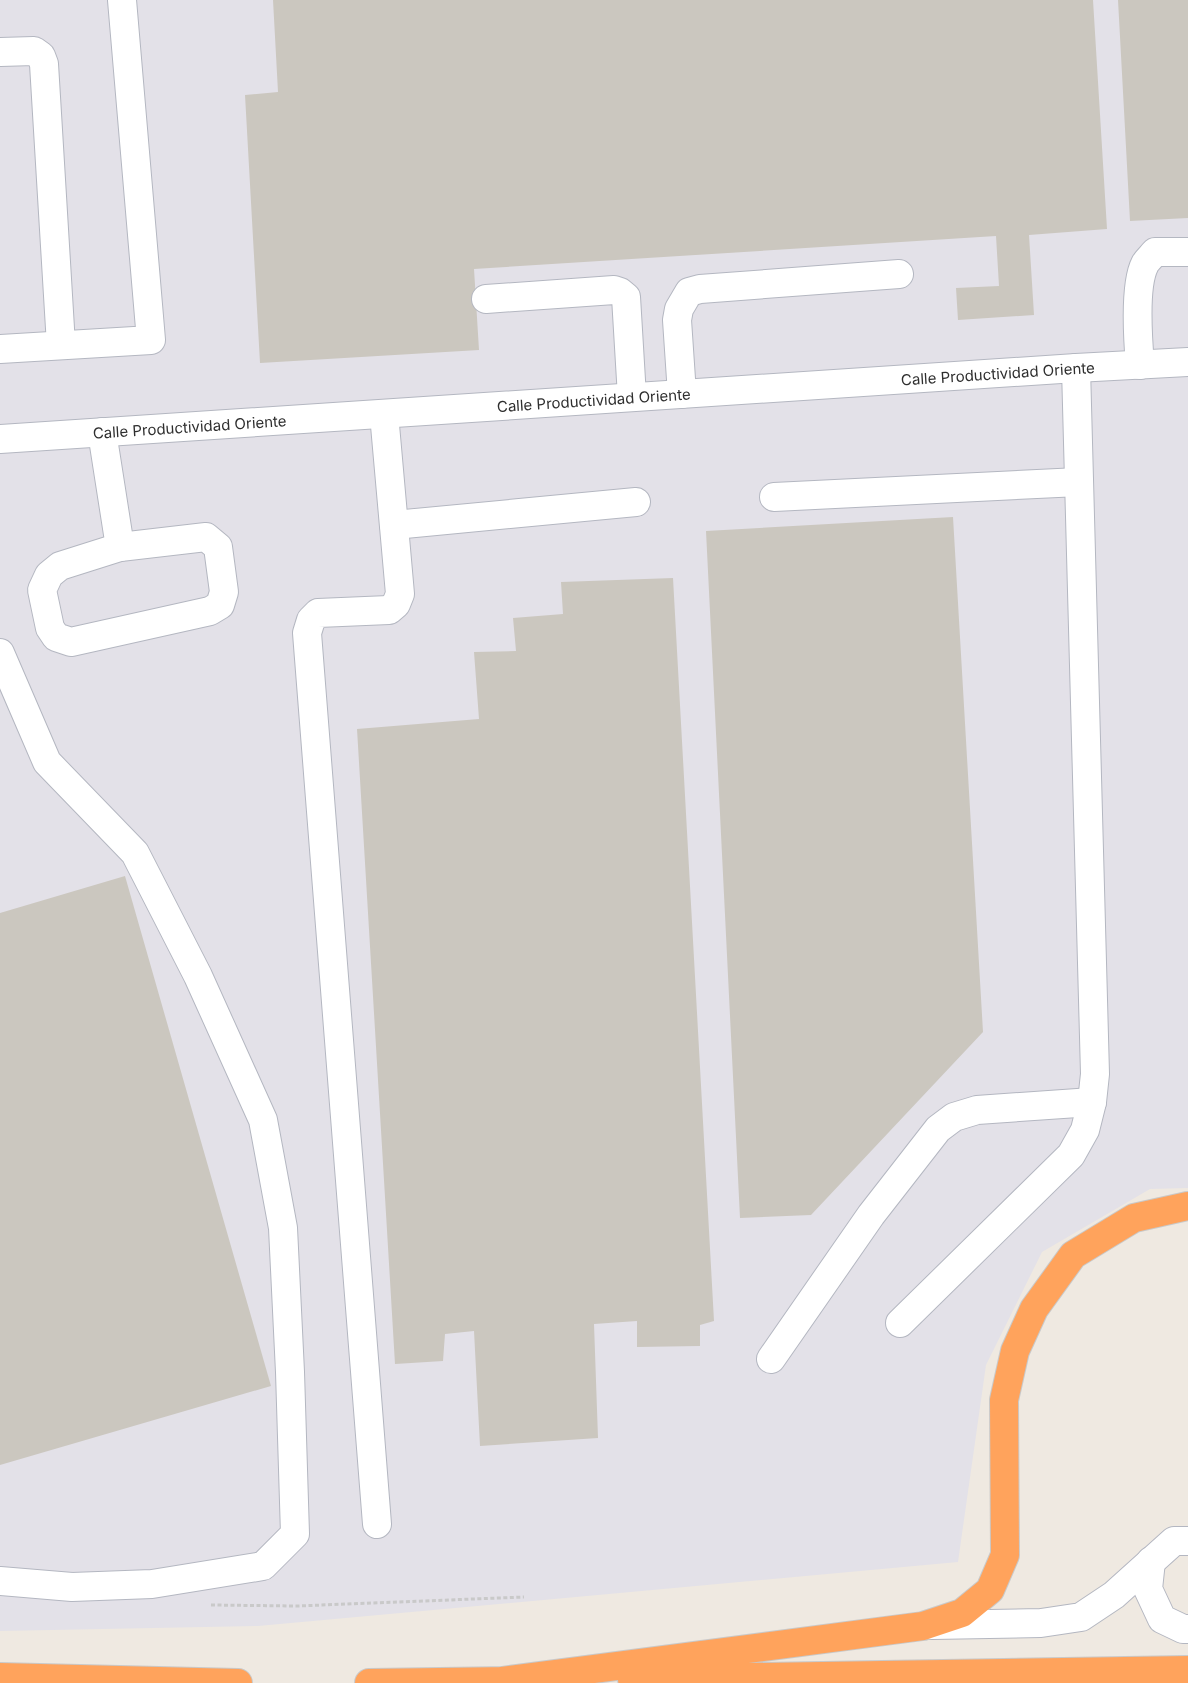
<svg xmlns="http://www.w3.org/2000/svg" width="1188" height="1683" font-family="Inter,sans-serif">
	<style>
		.industrial { fill: #e3e1e8 }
		.building { fill: #cbc7bf }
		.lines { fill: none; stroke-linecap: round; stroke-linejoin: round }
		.minor-casing { stroke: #b4b7c1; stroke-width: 30 }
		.highway-casing { stroke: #c9c9c9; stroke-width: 30 }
		.path { stroke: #c9c9c9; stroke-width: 3; stroke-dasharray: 4 2.5; stroke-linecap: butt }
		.minor { stroke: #fff; stroke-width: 28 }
		.highway { stroke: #ffa35c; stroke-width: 28 }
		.labels { text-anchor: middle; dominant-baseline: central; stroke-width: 5; stroke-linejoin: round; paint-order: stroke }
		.street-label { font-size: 15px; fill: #2e2e2e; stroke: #fff }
	</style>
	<rect width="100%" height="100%" fill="#efe9e1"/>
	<path class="industrial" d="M0 0H1188V1188L1150 1189 1042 1252 986 1365 958 1562 258 1626 0 1631Z"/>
	<path class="building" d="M273 0H1093L1107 229 1029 235 1034 315 958 320 956 288 999 286 996 236 474 269 479 350 260 363 245 95 278 92Z
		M1118 0H1188V218L1130 221Z
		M953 517 983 1032 811 1215 740 1218 706 531Z
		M673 578 714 1321 700 1325V1346L637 1347V1321L594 1324 598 1438 480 1446 474 1331 445 1334 443 1361 395 1364 357 729 479 719 474 652 516 651 513 618 563 614 561 582Z
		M125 876 271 1386 0 1465V913Z"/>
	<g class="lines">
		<defs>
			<g id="minor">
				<path d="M0 52 34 51 41 56 44 64 61 345"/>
				<path d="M486 299 614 290 620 292 626 297 632 397"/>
				<path d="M0 349 151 340 122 0"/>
				<path d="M1140 365C1138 341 1134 285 1145 264 1147 260 1152 256 1155 252H1188"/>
				<path d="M682 394 677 320 679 309 689 292 700 289 899 274"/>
				<path d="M102 432 120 547"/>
				<path id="s1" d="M0 439 1076 368 1188 362"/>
				<path d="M774 497 1079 482"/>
				<path d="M394 525 636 502"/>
				<path d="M206 537 218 547 224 592 220 605 210 611 71 642 56 637 50 628 42 590 49 575 60 566 120 547Z"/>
				<path d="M0 653 47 762 135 853 198 976 263 1120 283 1228 290 1372 295 1534 263 1566 152 1584 72 1587 0 1581"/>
				<path d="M900 1323 1071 1155 1085 1130 1092 1102 1095 1074 1076 368"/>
				<path d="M771 1359 871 1215 938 1129 954 1117 977 1110 1092 1102"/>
				<path d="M377 1524 307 633 311 620 318 613 389 610 396 604 400 594 384 414"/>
				<path d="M1151 1561 1148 1589 1162 1619 1183 1629H1188"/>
				<path d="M932 1625 1041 1623 1081 1617 1114 1595 1174 1541H1188"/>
			</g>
			<path id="highway" d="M0 1677 238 1683
				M632 1679 1188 1670
				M502 1681 923 1626 962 1613 990 1590 1005 1555 1004 1400 1015 1351 1034 1309 1073 1255 1134 1218 1188 1206
				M369 1683 519 1681"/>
		</defs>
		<use href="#minor" class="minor-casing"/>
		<use href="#highway" class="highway-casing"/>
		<path class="path" d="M211 1605 297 1606 524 1597"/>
		<use href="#minor" class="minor"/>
		<use href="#highway" class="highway"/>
	</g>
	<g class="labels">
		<g class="street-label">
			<text stroke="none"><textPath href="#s1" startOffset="1000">Calle Productividad Oriente</textPath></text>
			<text stroke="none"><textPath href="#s1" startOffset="595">Calle Productividad Oriente</textPath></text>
			<text stroke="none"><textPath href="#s1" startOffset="190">Calle Productividad Oriente</textPath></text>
		</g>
	</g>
</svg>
